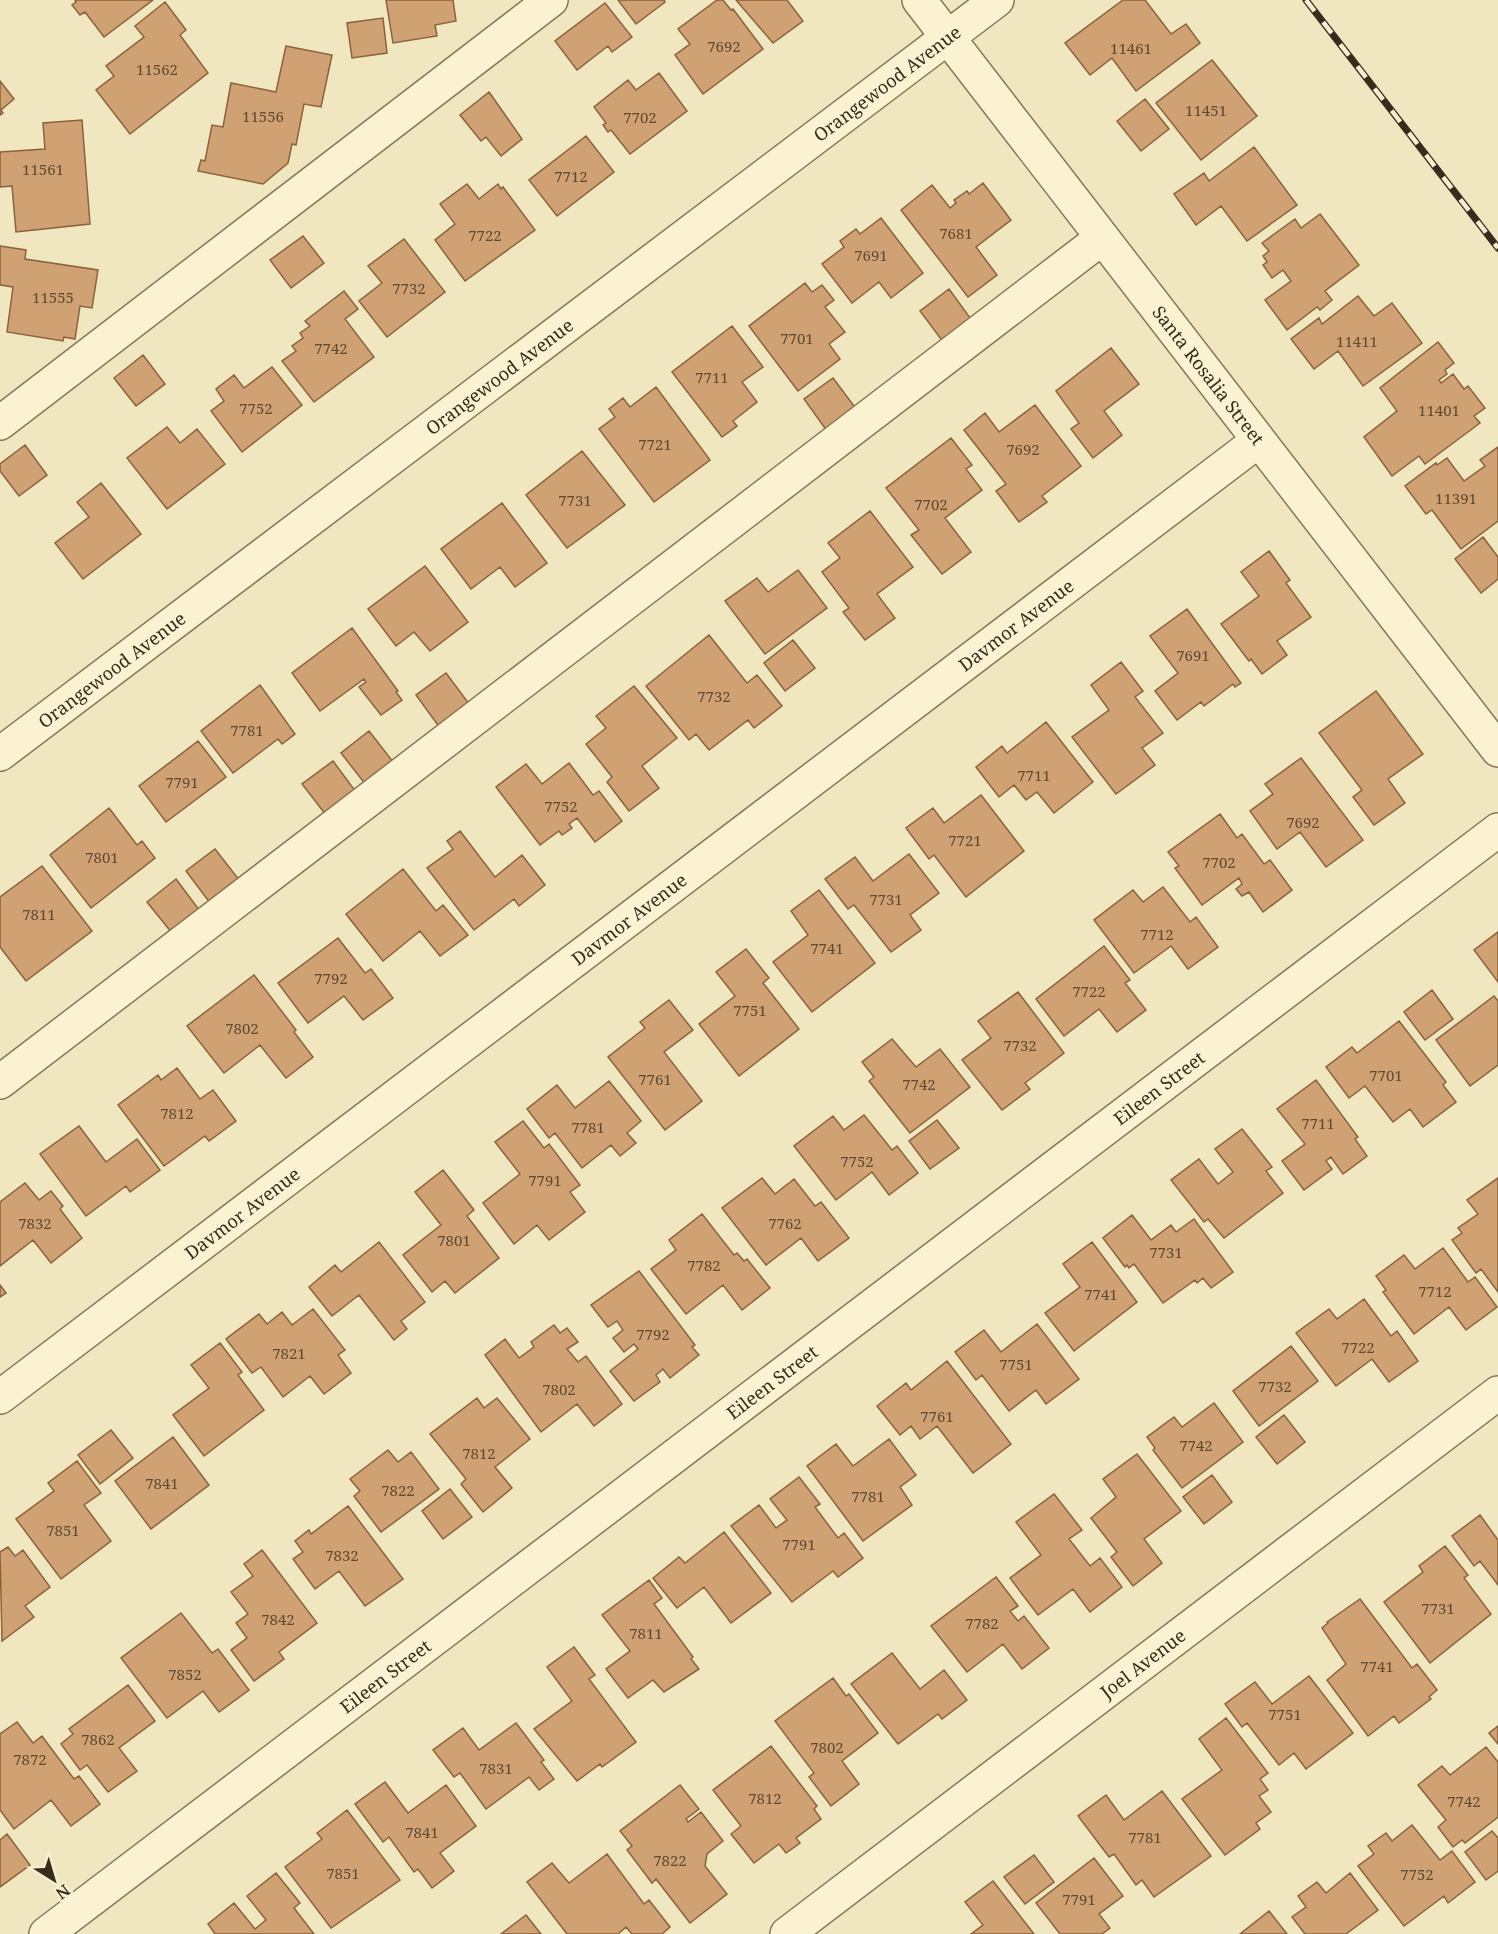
<svg xmlns="http://www.w3.org/2000/svg" width="1498" height="1934" font-family="'Noto Serif',serif">
	<style>
		.building { fill: #d0a273; stroke: #8a623b; stroke-width: 1.5 }
		.lines { fill: none; stroke-linecap: round; stroke-linejoin: round }
		.minor-casing { stroke: #8a7656; stroke-width: 36 }
		.minor { stroke: #fbf2d2; stroke-width: 33 }
		.rail-casing { stroke: #382c1c; stroke-width: 7 }
		.rail { stroke: #f7efcf; stroke-width: 4.5; stroke-dasharray: 14; stroke-linecap: butt }
		.labels { text-anchor: middle; dominant-baseline: central; stroke-width: 5; stroke-linejoin: round; paint-order: stroke }
		.number-label { font-size: 15px; fill: #5e4a32 }
		.street-label { font-size: 18px; fill: #382c1c; stroke: #f7efcf }
	</style>
	<rect width="100%" height="100%" fill="#f0e6bf"/>
	<path class="building" d="M75 0H153L104 37 85 12 80 15 72 5 76 2Z
		M386 0H453L456 21 435 25 437 36 393 43Z
		M618 0H664L665 2 636 24Z
		M717 0H723L731 10 733 9 763 49 703 94 675 55 690 44 678 29Z
		M736 0H787L803 21 773 43Z
		M1123 0H1145L1171 34 1186 24 1200 43 1136 91 1112 58 1090 75 1065 43Z
		M165 2 186 30 180 35 208 73 130 134 96 90 114 76 106 66 144 37 135 26Z
		M605 3 632 37 612 52 608 46 577 70 555 41Z
		M383 18 387 53 352 58 347 23Z
		M286 46 332 55 321 107 304 104 296 145 292 144 288 163 263 184 198 171 201 160 205 161 212 125 223 127 231 83 276 92Z
		M1212 60 1257 116 1201 160 1156 103Z
		M659 73 687 111 630 154 611 130 608 132 603 125 606 123 594 107 628 80 636 90Z
		M0 81 14 99 1 110 3 113 0 115Z
		M489 92 522 139 501 156 486 137 481 141 460 115Z
		M1145 99 1169 129 1141 151 1117 121Z
		M82 120 90 224 16 232 12 186 0 187V152L45 149 43 123Z
		M586 136 614 172 557 216 529 180Z
		M1254 147 1297 205 1247 241 1221 206 1196 225 1174 194 1204 173 1209 181Z
		M983 183 1011 220 976 247 997 275 968 297 901 210 932 185 950 208 956 203 954 200 967 191 969 194Z
		M467 184 479 199 498 184 501 189 503 187 535 230 465 281 435 240 455 224 440 204Z
		M1320 214 1359 265 1325 291 1332 300 1320 310 1317 307 1287 330 1265 300 1291 281 1283 270 1272 278 1263 265 1267 262 1263 256 1269 251 1262 243 1295 219 1301 228Z
		M881 218 923 273 891 298 879 282 852 303 822 264 844 247 840 241 856 229 860 234Z
		M303 236 324 263 291 288 270 260Z
		M404 239 445 292 387 337 359 301 382 283 368 266Z
		M0 246 26 250 25 259 98 270 92 308 80 306 75 339 64 337 63 341 7 332 13 287 0 285Z
		M805 283 812 292 822 285 834 300 825 307 845 332 829 344 840 359 798 391 749 326Z
		M949 289 973 322 944 343 920 311Z
		M344 291 358 309 345 319 374 357 314 402 282 361 296 351 292 346 303 338 300 333 310 326 305 321Z
		M1358 296 1374 316 1392 303 1422 343 1363 386 1338 351 1314 369 1291 339 1319 318 1322 324Z
		M732 326 763 367 742 382 757 402 733 421 737 426 722 437 672 372Z
		M1438 342 1454 363 1445 370 1447 374 1439 380 1441 383 1453 374 1464 389 1468 386 1485 408 1474 416 1480 423 1425 464 1419 456 1392 476 1364 437 1397 411 1380 388Z
		M1111 348 1139 384 1104 411 1122 435 1093 458 1071 429 1079 423 1056 391Z
		M143 355 165 384 136 406 114 378Z
		M272 367 302 405 242 452 211 411 224 401 216 389 234 375 244 388Z
		M833 378 857 410 827 431 804 399Z
		M656 387 710 460 654 502 599 429 615 417 609 409 623 398 630 407Z
		M1035 405 1081 466 1042 496 1047 502 1019 522 996 491 1006 484 964 430 985 413 999 432Z
		M167 427 180 443 197 429 225 464 167 509 127 458Z
		M951 438 972 465 966 469 982 490 945 518 971 552 942 574 911 535 919 530 886 488Z
		M25 445 47 475 19 496 0 471V464Z
		M1498 447V521L1461 549 1432 510 1426 514 1405 486 1436 463 1437 465 1447 458 1464 481 1485 466 1480 460Z
		M582 451 625 505 567 548 526 495Z
		M101 483 141 534 83 579 55 543 89 517 77 502Z
		M502 503 547 563 515 587 500 567 471 589 441 549Z
		M870 511 913 567 877 594 895 618 865 640 843 612 849 608 822 572 840 558 828 543Z
		M1483 537 1498 557V579L1481 593 1455 559Z
		M1269 551 1290 580 1286 583 1311 617 1277 641 1287 655 1262 674 1251 659 1249 661 1221 624 1259 596 1241 572Z
		M425 566 468 622 430 651 414 632 396 646 368 609Z
		M798 570 827 608 765 654 725 601 757 578 768 592Z
		M1187 609 1241 683 1235 687 1233 684 1204 706 1201 702 1177 720 1155 691 1178 673 1150 636Z
		M352 628 398 691 396 692 402 700 381 715 359 687 366 682 364 679 320 711 292 673Z
		M709 635 747 683 757 675 782 706 754 728 748 720 709 750 696 734 689 740 646 686Z
		M793 640 815 668 785 691 764 663Z
		M1121 662 1143 691 1135 697 1163 733 1142 748 1155 765 1116 794 1072 737 1109 710 1091 685Z
		M446 673 470 705 440 728 416 695Z
		M260 685 295 734 282 744 278 739 233 773 201 731Z
		M634 686 677 738 642 766 659 788 629 811 607 782 612 777 586 744 606 728 596 716Z
		M1376 691 1423 754 1388 779 1405 803 1374 825 1353 797 1362 790 1319 733Z
		M1046 722 1093 782 1054 813 1037 792 1026 800 1014 785 999 797 976 767 1002 746 1007 753Z
		M369 731 394 763 366 785 341 753Z
		M198 741 226 777 166 822 139 786Z
		M1301 758 1363 840 1326 867 1300 832 1277 849 1250 811 1273 794 1265 784Z
		M333 761 356 792 326 815 302 784Z
		M569 763 593 795 599 791 622 821 595 842 577 818 569 824 572 828 562 835 559 831 540 845 496 787 526 764 542 784Z
		M981 795 1024 851 966 897 934 855 929 859 906 828 933 808 944 823Z
		M109 808 137 845 142 841 155 858 91 908 50 855Z
		M1220 814 1237 838 1242 834 1264 864 1270 860 1292 890 1263 912 1249 892 1242 896 1236 889 1242 884 1239 878 1202 905 1175 868 1179 866 1168 852Z
		M460 831 495 877 522 855 545 885 519 906 514 899 474 930 427 868 453 849 447 841Z
		M215 849 240 881 210 903 186 871Z
		M909 854 939 893 910 915 921 930 891 952 854 905 848 909 825 879 855 857 873 881Z
		M42 866 92 931 26 981 0 947V897Z
		M403 869 436 911 443 905 468 935 440 956 420 931 383 961 346 914Z
		M176 879 200 911 172 933 147 902Z
		M1163 887 1190 922 1196 917 1218 947 1188 969 1171 946 1134 973 1094 920 1133 890 1143 902Z
		M819 890 875 963 812 1012 773 962 808 935 791 911Z
		M1498 932V982L1474 950Z
		M338 938 365 973 371 969 393 998 363 1020 344 996 308 1023 278 983Z
		M1104 946 1130 980 1125 983 1146 1010 1117 1032 1099 1009 1064 1036 1036 999Z
		M746 949 769 978 763 983 799 1029 739 1076 699 1024 735 996 716 972Z
		M254 975 296 1030 294 1032 313 1057 286 1078 260 1045 224 1073 187 1026Z
		M1432 990 1453 1019 1425 1040 1404 1012Z
		M1018 992 1064 1053 1025 1083 1030 1089 1002 1110 962 1060 991 1038 978 1021Z
		M1494 996 1498 1001V1065L1470 1086 1436 1040Z
		M669 1000 693 1030 664 1052 702 1101 665 1130 608 1057 645 1028 640 1022Z
		M1399 1021 1446 1082 1443 1085 1456 1102 1423 1127 1410 1109 1393 1122 1365 1086 1349 1098 1326 1067 1352 1047 1357 1053Z
		M892 1039 916 1067 940 1049 970 1087 910 1133 869 1081 874 1077 862 1062Z
		M177 1068 200 1099 213 1090 236 1121 209 1141 205 1136 164 1166 118 1105 158 1075 161 1080Z
		M1316 1080 1358 1137 1355 1139 1367 1156 1343 1174 1331 1157 1326 1161 1332 1169 1304 1190 1282 1161 1305 1144 1277 1109Z
		M609 1081 641 1121 627 1133 636 1143 620 1156 611 1145 582 1168 555 1133 549 1138 527 1109 557 1085 575 1108Z
		M864 1115 892 1150 897 1146 918 1173 889 1195 872 1172 836 1200 794 1146 833 1116 844 1130Z
		M937 1120 959 1148 930 1169 909 1141Z
		M523 1121 544 1148 549 1144 580 1185 570 1192 585 1212 549 1240 537 1225 514 1244 483 1203 520 1174 495 1142Z
		M79 1126 106 1162 137 1139 160 1170 130 1192 126 1186 86 1216 40 1154Z
		M1242 1129 1272 1167 1266 1171 1283 1193 1224 1238 1208 1219 1204 1222 1171 1180 1199 1159 1218 1184 1233 1172 1215 1149Z
		M443 1170 474 1210 467 1216 499 1258 455 1293 445 1281 432 1292 403 1255 441 1225 415 1192Z
		M762 1178 775 1194 794 1179 815 1206 821 1202 849 1238 818 1261 801 1238 766 1265 722 1208Z
		M1498 1178V1292L1481 1269 1476 1273 1452 1240 1462 1233 1458 1228 1478 1214 1467 1200Z
		M25 1183 39 1200 51 1191 63 1206 60 1209 82 1238 51 1263 33 1240 0 1266V1202Z
		M702 1214 734 1255 737 1253 744 1261 747 1259 770 1288 742 1310 723 1285 686 1314 651 1269 676 1250 669 1240Z
		M1132 1215 1151 1240 1171 1225 1176 1232 1194 1219 1233 1272 1211 1288 1203 1278 1197 1283 1195 1280 1163 1303 1134 1264 1129 1268 1127 1265 1125 1267 1103 1238Z
		M379 1242 425 1302 401 1321 407 1329 394 1340 359 1295 332 1316 309 1287 335 1265 341 1272Z
		M1092 1242 1137 1302 1074 1351 1045 1313 1080 1287 1063 1264Z
		M1443 1248 1468 1282 1475 1277 1497 1307 1466 1330 1449 1307 1414 1334 1383 1292 1386 1290 1376 1276 1404 1255 1415 1269Z
		M639 1271 695 1345 692 1347 699 1355 670 1378 663 1369 656 1375 660 1382 634 1401 610 1371 638 1349 634 1344 624 1352 613 1338 623 1330 617 1321 608 1327 591 1305Z
		M0 1285 6 1293 0 1297Z
		M1364 1299 1391 1336 1397 1331 1418 1361 1389 1382 1372 1359 1336 1386 1296 1333 1329 1309 1337 1319Z
		M313 1309 345 1350 338 1355 351 1373 324 1394 310 1376 283 1397 261 1367 252 1373 226 1339 259 1314 267 1324 282 1312 292 1325Z
		M1037 1324 1079 1379 1046 1404 1036 1390 1009 1411 982 1375 976 1380 955 1352 984 1330 1001 1352Z
		M554 1325 560 1333 567 1328 578 1342 567 1349 578 1362 586 1356 622 1404 594 1426 577 1404 541 1432 485 1355 505 1339 519 1358 534 1347 531 1342Z
		M220 1343 242 1372 238 1375 264 1410 204 1456 173 1415 209 1388 191 1365Z
		M1291 1346 1318 1381 1259 1426 1233 1391Z
		M947 1361 1011 1444 973 1473 937 1426 920 1439 911 1426 900 1435 877 1406 906 1383 911 1390Z
		M477 1398 484 1408 497 1398 530 1439 495 1467 512 1488 483 1512 461 1484 466 1479 430 1434Z
		M1214 1403 1243 1442 1182 1488 1153 1450 1155 1448 1147 1437 1174 1417 1182 1427Z
		M1284 1415 1305 1442 1277 1464 1256 1437Z
		M111 1430 133 1458 100 1484 78 1455Z
		M173 1437 209 1485 151 1529 115 1481Z
		M889 1439 916 1475 900 1487 912 1505 863 1541 807 1466 836 1444 853 1466Z
		M388 1450 398 1462 411 1452 439 1489 381 1532 354 1496 360 1491 350 1479Z
		M1137 1454 1181 1511 1144 1539 1162 1563 1133 1586 1111 1557 1117 1552 1091 1518 1116 1497 1103 1479Z
		M77 1461 101 1493 84 1505 111 1541 61 1579 16 1519 54 1491 48 1483Z
		M1212 1475 1232 1502 1204 1524 1183 1497Z
		M799 1477 820 1504 815 1507 838 1538 844 1533 863 1558 838 1577 833 1571 792 1602 731 1526 759 1505 776 1528 787 1520 770 1499Z
		M450 1489 472 1517 443 1539 422 1511Z
		M1054 1494 1082 1530 1069 1539 1090 1566 1100 1558 1122 1587 1090 1612 1073 1589 1038 1615 1010 1578 1041 1555 1016 1522Z
		M348 1506 403 1579 365 1606 339 1571 315 1589 293 1559 303 1552 295 1541 309 1530 311 1534Z
		M1480 1515 1498 1540V1585L1480 1561 1474 1566 1452 1536Z
		M724 1532 771 1593 731 1623 704 1587 677 1608 653 1578 679 1557 685 1563Z
		M1445 1546 1468 1575 1464 1578 1491 1614 1430 1663 1384 1602 1423 1572 1419 1566Z
		M8 1547 15 1556 23 1550 50 1587 25 1606 34 1617 2 1641 0 1552Z
		M262 1550 317 1623 279 1652 284 1659 254 1681 231 1650 247 1638 236 1623 248 1614 231 1592 253 1576 244 1564Z
		M996 1577 1018 1606 1010 1611 1018 1621 1024 1616 1049 1648 1022 1669 1003 1644 967 1672 931 1626Z
		M649 1580 662 1598 654 1604 693 1657 691 1659 699 1669 664 1692 653 1680 628 1698 606 1669 630 1651 602 1615Z
		M1360 1599 1412 1668 1417 1664 1437 1690 1429 1697 1431 1699 1399 1723 1394 1716 1368 1736 1327 1680 1346 1664 1322 1628 1328 1623 1327 1622Z
		M181 1613 212 1653 218 1649 249 1690 219 1712 203 1691 167 1718 121 1658Z
		M574 1647 595 1675 589 1679 636 1742 602 1767 600 1764 577 1781 534 1729 572 1701 547 1667Z
		M892 1653 920 1689 944 1670 967 1700 942 1719 938 1714 898 1744 851 1684Z
		M1309 1676 1353 1733 1306 1769 1294 1753 1279 1765 1247 1723 1242 1727 1225 1704 1255 1682 1272 1704Z
		M833 1678 846 1696 849 1694 878 1733 842 1761 859 1784 831 1806 809 1777 814 1773 775 1721Z
		M128 1685 155 1721 119 1748 137 1771 108 1792 87 1765 80 1770 61 1744 73 1734 69 1729Z
		M1226 1718 1268 1773 1260 1779 1268 1790 1259 1796 1271 1812 1256 1823 1260 1829 1225 1855 1182 1799 1222 1770 1199 1739Z
		M17 1722 33 1743 42 1736 74 1779 79 1776 100 1804 71 1826 51 1800 14 1829 0 1810V1734Z
		M516 1723 544 1760 541 1762 554 1779 539 1790 529 1777 486 1809 460 1773 454 1777 433 1750 463 1728 479 1750Z
		M1498 1726V1744L1489 1733Z
		M771 1746 817 1806 814 1809 821 1819 796 1838 800 1843 786 1853 779 1844 754 1863 731 1834 741 1826 713 1790Z
		M1486 1747 1498 1762V1817L1465 1843 1462 1840 1453 1847 1438 1827 1446 1820 1418 1785 1442 1766 1450 1775Z
		M385 1782 408 1813 446 1785 476 1826 440 1853 454 1871 432 1888 418 1869 414 1872 389 1837 383 1842 355 1804Z
		M680 1785 699 1809 686 1819 688 1822 701 1812 723 1841 707 1854 705 1866 727 1894 690 1923 656 1879 652 1883 627 1850 632 1846 620 1831Z
		M1162 1791 1211 1856 1154 1897 1142 1880 1136 1885 1114 1854 1109 1857 1078 1816 1106 1795 1124 1820Z
		M347 1810 400 1880 331 1928 285 1867 322 1839 317 1833Z
		M1412 1825 1440 1860 1452 1851 1475 1882 1448 1903 1444 1896 1404 1926 1358 1866 1374 1854 1368 1846 1386 1833 1392 1841Z
		M1492 1831 1498 1838V1871L1486 1880 1465 1852Z
		M7 1834 30 1865 0 1887V1840Z
		M607 1854 644 1904 649 1900 670 1927 662 1934H632L626 1927 618 1934H567L527 1882 552 1863 569 1883Z
		M1034 1855 1054 1882 1025 1904 1004 1877Z
		M1094 1858 1123 1896 1099 1914 1110 1928 1102 1934H1060L1036 1903Z
		M276 1873 300 1903 294 1908 314 1934H215L208 1924 234 1903 255 1929 266 1920 247 1896Z
		M1350 1873 1378 1910 1346 1934H1305L1292 1917 1306 1907 1298 1896 1317 1882 1326 1893Z
		M993 1881 1034 1934H971L983 1925 965 1902Z
		M1269 1911 1287 1934H1240Z
		M526 1915 541 1934H501Z"/>
	<g class="lines">
		<defs>
			<g id="minor">
				<path id="s1" d="M919 0 1498 750"/>
				<path d="M0 423 551 0"/>
				<path id="s2" d="M0 754 997 0"/>
				<path d="M0 1082 1102 238"/>
				<path id="s3" d="M0 1397 1258 441"/>
				<path id="s4" d="M46 1934 1498 830"/>
				<path id="s5" d="M787 1934 1498 1393"/>
			</g>
		</defs>
		<use href="#minor" class="minor-casing"/>
		<use href="#minor" class="minor"/>
		<defs>
			<path id="rail" d="M1306 0 1498 248"/>
		</defs>
		<use href="#rail" class="rail-casing"/>
		<use href="#rail" class="rail"/>
	</g>
	<g class="labels">
		<g class="number-label">
			<text x="724" y="46">7692</text>
			<text x="1131" y="48">11461</text>
			<text x="157" y="69">11562</text>
			<text x="1206" y="110">11451</text>
			<text x="263" y="116">11556</text>
			<text x="640" y="117">7702</text>
			<text x="43" y="169">11561</text>
			<text x="571" y="176">7712</text>
			<text x="956" y="233">7681</text>
			<text x="485" y="235">7722</text>
			<text x="871" y="255">7691</text>
			<text x="409" y="288">7732</text>
			<text x="53" y="297">11555</text>
			<text x="797" y="338">7701</text>
			<text x="1357" y="341">11411</text>
			<text x="331" y="348">7742</text>
			<text x="712" y="377">7711</text>
			<text x="256" y="408">7752</text>
			<text x="1439" y="410">11401</text>
			<text x="655" y="444">7721</text>
			<text x="1023" y="449">7692</text>
			<text x="1456" y="498">11391</text>
			<text x="575" y="500">7731</text>
			<text x="931" y="504">7702</text>
			<text x="1193" y="655">7691</text>
			<text x="714" y="696">7732</text>
			<text x="247" y="730">7781</text>
			<text x="1034" y="775">7711</text>
			<text x="182" y="782">7791</text>
			<text x="561" y="806">7752</text>
			<text x="1303" y="822">7692</text>
			<text x="965" y="840">7721</text>
			<text x="102" y="857">7801</text>
			<text x="1219" y="862">7702</text>
			<text x="886" y="899">7731</text>
			<text x="39" y="914">7811</text>
			<text x="1157" y="934">7712</text>
			<text x="827" y="948">7741</text>
			<text x="331" y="978">7792</text>
			<text x="1089" y="991">7722</text>
			<text x="750" y="1010">7751</text>
			<text x="242" y="1028">7802</text>
			<text x="1020" y="1045">7732</text>
			<text x="1386" y="1075">7701</text>
			<text x="655" y="1079">7761</text>
			<text x="919" y="1084">7742</text>
			<text x="177" y="1113">7812</text>
			<text x="1318" y="1123">7711</text>
			<text x="588" y="1127">7781</text>
			<text x="857" y="1161">7752</text>
			<text x="545" y="1180">7791</text>
			<text x="35" y="1223">7832</text>
			<text x="785" y="1223">7762</text>
			<text x="454" y="1240">7801</text>
			<text x="1166" y="1252">7731</text>
			<text x="704" y="1265">7782</text>
			<text x="1435" y="1291">7712</text>
			<text x="1101" y="1294">7741</text>
			<text x="653" y="1334">7792</text>
			<text x="1358" y="1347">7722</text>
			<text x="289" y="1353">7821</text>
			<text x="1016" y="1364">7751</text>
			<text x="1275" y="1386">7732</text>
			<text x="559" y="1389">7802</text>
			<text x="937" y="1416">7761</text>
			<text x="1196" y="1445">7742</text>
			<text x="479" y="1453">7812</text>
			<text x="162" y="1483">7841</text>
			<text x="398" y="1490">7822</text>
			<text x="868" y="1496">7781</text>
			<text x="63" y="1530">7851</text>
			<text x="799" y="1544">7791</text>
			<text x="342" y="1555">7832</text>
			<text x="1438" y="1608">7731</text>
			<text x="278" y="1619">7842</text>
			<text x="982" y="1623">7782</text>
			<text x="646" y="1633">7811</text>
			<text x="1377" y="1666">7741</text>
			<text x="185" y="1674">7852</text>
			<text x="1285" y="1714">7751</text>
			<text x="98" y="1739">7862</text>
			<text x="827" y="1747">7802</text>
			<text x="30" y="1759">7872</text>
			<text x="496" y="1768">7831</text>
			<text x="765" y="1798">7812</text>
			<text x="1464" y="1801">7742</text>
			<text x="422" y="1832">7841</text>
			<text x="1145" y="1837">7781</text>
			<text x="670" y="1860">7822</text>
			<text x="343" y="1873">7851</text>
			<text x="1417" y="1874">7752</text>
			<text x="1079" y="1899">7791</text>
		</g>
		<g class="street-label">
			<text stroke="none"><textPath href="#s2" startOffset="1112">Orangewood Avenue</textPath></text>
			<text stroke="none"><textPath href="#s1" startOffset="474">Santa Rosalia Street</textPath></text>
			<text stroke="none"><textPath href="#s2" startOffset="626">Orangewood Avenue</textPath></text>
			<text stroke="none"><textPath href="#s3" startOffset="1276">Davmor Avenue</textPath></text>
			<text stroke="none"><textPath href="#s2" startOffset="140">Orangewood Avenue</textPath></text>
			<text stroke="none"><textPath href="#s3" startOffset="790">Davmor Avenue</textPath></text>
			<text stroke="none"><textPath href="#s4" startOffset="1398">Eileen Street</textPath></text>
			<text stroke="none"><textPath href="#s3" startOffset="304">Davmor Avenue</textPath></text>
			<text stroke="none"><textPath href="#s4" startOffset="912">Eileen Street</textPath></text>
			<text stroke="none"><textPath href="#s5" startOffset="447">Joel Avenue</textPath></text>
			<text stroke="none"><textPath href="#s4" startOffset="426">Eileen Street</textPath></text>
		</g>
	</g>
	<g transform="translate(54 1880) rotate(143)" stroke="#f7efcf" stroke-width="4.5" paint-order="stroke">
	<path d="M0-4.5L10 22L0 15L-10 22Z" fill="#382c1c"/>
	<text y="-9" font-size="16" font-weight="bold" text-anchor="middle" fill="#382c1c">N</text>
	</g>
</svg>
